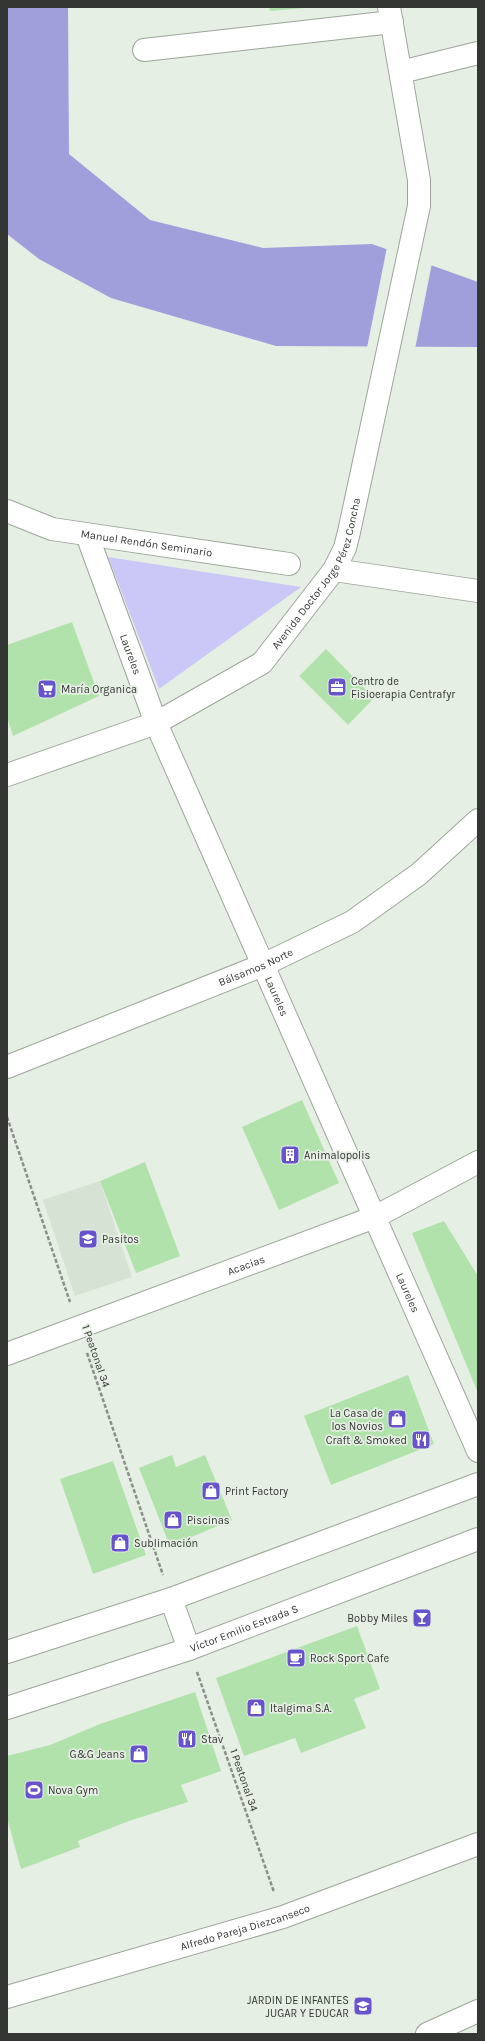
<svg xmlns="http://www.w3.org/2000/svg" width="485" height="2041" font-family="Karla,sans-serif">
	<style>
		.built { fill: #d6e3d4 }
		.green { fill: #c9c8f6 }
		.water { fill: #a19edc }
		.pier { fill: #e6efe4 }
		.building { fill: #b2e2ab }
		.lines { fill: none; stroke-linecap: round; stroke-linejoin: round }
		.street-casing { stroke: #9da59b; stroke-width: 24 }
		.secondary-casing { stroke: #9da59b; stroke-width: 24 }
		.path { stroke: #8a9089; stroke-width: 2.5; stroke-dasharray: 4 2; stroke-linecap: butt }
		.street { stroke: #fff; stroke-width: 22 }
		.secondary { stroke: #fff; stroke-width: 22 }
		.labels { text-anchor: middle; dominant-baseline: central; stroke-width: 3.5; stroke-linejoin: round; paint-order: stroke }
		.street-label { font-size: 11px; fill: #333632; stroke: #e6efe4 }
		.poi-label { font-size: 11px; fill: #333632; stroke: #e6efe4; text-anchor: start }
	</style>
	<rect width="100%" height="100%" fill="#e6efe4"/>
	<path class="built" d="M100 1181 132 1277 75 1296 43 1200Z"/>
	<path class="green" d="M108 557 301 587 159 689Z"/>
	<path class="water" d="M7 7H68L69 154 150 220 263 248 372 244 478 282V347L276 346 111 298 39 259 7 234Z"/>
	<path class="pier" d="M387 247 432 263 415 349 367 348Z"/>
	<path class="building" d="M269 7H304L305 8 270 11Z
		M72 622 99 696 13 736 7 717V645Z
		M326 649 374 698 348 725 299 676Z
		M302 1100 339 1183 279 1210 242 1127Z
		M145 1162 180 1256 136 1273 100 1181Z
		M444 1221 478 1276V1393L412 1233Z
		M408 1375 434 1444 331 1485 304 1416Z
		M172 1455 176 1467 205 1455 232 1520 170 1546 139 1468Z
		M113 1461 146 1555 93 1574 60 1479Z
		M357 1626 380 1689 354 1699 366 1728 301 1753 295 1738 244 1756 216 1678Z
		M195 1692 221 1771 181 1785 188 1802 129 1821 78 1841 80 1847 21 1869 7 1818V1756L50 1745 100 1724Z"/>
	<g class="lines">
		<defs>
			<g id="street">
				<path d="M144 50 392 22"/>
				<path d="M401 72 478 53"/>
				<path id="s1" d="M7 511 52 529 289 564"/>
				<path id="s2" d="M87 535 156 723 478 1451"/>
				<path id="s3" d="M7 1067 263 965 352 922 419 874 478 820"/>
				<path id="s4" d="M7 1354 375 1217 478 1162"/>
				<path id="s5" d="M7 1997 283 1917 478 1844"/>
			</g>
			<g id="secondary">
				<path d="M334 570 478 591"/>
				<path id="s6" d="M7 775 156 723 262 663 334 570 345 548 349 532 419 206V180L389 7"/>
				<path d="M171 1599 189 1649"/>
				<path d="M7 1652 171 1599 478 1484"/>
				<path id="s7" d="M7 1708 189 1649 478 1539"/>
				<path d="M427 2034 478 2011"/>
			</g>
		</defs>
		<use href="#street" class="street-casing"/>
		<use href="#secondary" class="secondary-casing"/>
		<path class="path" d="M7 1117 70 1302
			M87 1353 163 1575
			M197 1672 274 1892"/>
		<use href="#street" class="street"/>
		<use href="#secondary" class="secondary"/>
	</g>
	<defs>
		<symbol id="office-square" viewBox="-11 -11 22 22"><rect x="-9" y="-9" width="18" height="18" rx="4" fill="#6754cd" stroke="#e6efe4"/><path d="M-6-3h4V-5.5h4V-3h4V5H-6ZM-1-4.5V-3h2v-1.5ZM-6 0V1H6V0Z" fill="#fff"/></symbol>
		<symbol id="supermarket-square" viewBox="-11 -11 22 22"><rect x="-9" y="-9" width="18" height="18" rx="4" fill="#6754cd" stroke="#e6efe4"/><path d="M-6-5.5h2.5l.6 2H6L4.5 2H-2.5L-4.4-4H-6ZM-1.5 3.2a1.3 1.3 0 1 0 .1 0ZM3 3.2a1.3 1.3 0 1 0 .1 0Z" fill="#fff"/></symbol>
		<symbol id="building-square" viewBox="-11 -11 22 22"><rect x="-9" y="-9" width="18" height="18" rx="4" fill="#6754cd" stroke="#e6efe4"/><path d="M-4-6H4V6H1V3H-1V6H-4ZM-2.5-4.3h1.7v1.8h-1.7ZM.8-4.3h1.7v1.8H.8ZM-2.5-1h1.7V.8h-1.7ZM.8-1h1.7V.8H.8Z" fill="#fff"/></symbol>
		<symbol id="school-square" viewBox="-11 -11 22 22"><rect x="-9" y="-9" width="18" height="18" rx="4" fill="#6754cd" stroke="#e6efe4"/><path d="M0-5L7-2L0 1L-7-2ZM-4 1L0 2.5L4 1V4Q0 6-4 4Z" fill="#fff"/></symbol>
		<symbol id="shop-square" viewBox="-11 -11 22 22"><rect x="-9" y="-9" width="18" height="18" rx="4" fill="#6754cd" stroke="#e6efe4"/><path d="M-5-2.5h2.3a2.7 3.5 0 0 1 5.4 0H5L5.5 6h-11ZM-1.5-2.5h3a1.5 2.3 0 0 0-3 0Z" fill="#fff"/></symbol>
		<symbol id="restaurant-square" viewBox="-11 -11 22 22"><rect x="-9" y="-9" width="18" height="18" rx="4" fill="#6754cd" stroke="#e6efe4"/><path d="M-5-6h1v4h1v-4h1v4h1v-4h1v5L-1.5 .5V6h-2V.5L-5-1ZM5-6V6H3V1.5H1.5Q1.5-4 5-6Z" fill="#fff"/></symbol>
		<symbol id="bar-square" viewBox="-11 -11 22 22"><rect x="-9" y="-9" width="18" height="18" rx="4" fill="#6754cd" stroke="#e6efe4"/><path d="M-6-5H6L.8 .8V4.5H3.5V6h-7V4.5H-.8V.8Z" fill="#fff"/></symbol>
		<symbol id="cafe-square" viewBox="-11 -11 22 22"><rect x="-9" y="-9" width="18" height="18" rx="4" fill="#6754cd" stroke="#e6efe4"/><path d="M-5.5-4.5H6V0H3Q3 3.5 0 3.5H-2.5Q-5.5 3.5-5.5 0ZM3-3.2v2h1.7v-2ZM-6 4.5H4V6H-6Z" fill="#fff"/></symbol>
		<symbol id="stadium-square" viewBox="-11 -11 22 22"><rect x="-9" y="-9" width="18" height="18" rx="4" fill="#6754cd" stroke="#e6efe4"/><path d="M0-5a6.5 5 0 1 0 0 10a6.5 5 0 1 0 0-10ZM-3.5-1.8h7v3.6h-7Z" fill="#fff"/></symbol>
	</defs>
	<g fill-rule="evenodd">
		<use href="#office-square" x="326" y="676" width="22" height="22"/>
		<use href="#supermarket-square" x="36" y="678" width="22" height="22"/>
		<use href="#building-square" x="279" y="1144" width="22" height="22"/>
		<use href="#school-square" x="77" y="1228" width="22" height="22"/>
		<use href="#shop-square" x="386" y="1408" width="22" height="22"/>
		<use href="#restaurant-square" x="410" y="1429" width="22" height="22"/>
		<use href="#shop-square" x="200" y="1480" width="22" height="22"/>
		<use href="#shop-square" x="162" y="1509" width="22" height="22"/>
		<use href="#shop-square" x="109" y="1532" width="22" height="22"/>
		<use href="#bar-square" x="411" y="1607" width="22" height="22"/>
		<use href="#cafe-square" x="285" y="1647" width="22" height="22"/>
		<use href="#shop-square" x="245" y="1697" width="22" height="22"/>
		<use href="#restaurant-square" x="176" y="1728" width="22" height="22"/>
		<use href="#shop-square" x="128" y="1743" width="22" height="22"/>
		<use href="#stadium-square" x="23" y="1779" width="22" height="22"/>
		<use href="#school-square" x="352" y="1995" width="22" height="22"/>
	</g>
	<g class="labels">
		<g class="street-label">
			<text stroke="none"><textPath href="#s1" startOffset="144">Manuel Rendón Seminario</textPath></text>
			<text stroke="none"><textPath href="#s6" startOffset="386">Avenida Doctor Jorge Pérez Concha</textPath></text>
			<text stroke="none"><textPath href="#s2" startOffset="127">Laureles</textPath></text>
			<text stroke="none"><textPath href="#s3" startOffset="268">Bálsamos Norte</textPath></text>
			<text stroke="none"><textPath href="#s2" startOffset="499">Laureles</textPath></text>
			<text stroke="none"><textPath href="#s4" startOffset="255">Acacias</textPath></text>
			<text stroke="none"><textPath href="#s2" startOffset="823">Laureles</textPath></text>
			<text transform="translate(96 1356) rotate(71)">1 Peatonal 34</text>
			<text stroke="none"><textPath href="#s7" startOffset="250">Víctor Emilio Estrada S</textPath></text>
			<text transform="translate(244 1780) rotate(71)">1 Peatonal 34</text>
			<text stroke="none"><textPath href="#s5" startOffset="248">Alfredo Pareja Diezcanseco</textPath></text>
		</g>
		<g class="poi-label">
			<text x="351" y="681">Centro de<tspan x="351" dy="13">Fisioerapia Centrafyr</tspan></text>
			<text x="61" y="689">María Organica</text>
			<text x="304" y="1155">Animalopolis</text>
			<text x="102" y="1239">Pasitos</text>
			<text x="383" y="1413" text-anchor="end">La Casa de<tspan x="383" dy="13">los Novios</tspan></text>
			<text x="407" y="1440" text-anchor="end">Craft &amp; Smoked</text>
			<text x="225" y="1491">Print Factory</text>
			<text x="187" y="1520">Piscinas</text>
			<text x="134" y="1543">Sublimación</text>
			<text x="408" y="1618" text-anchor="end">Bobby Miles</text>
			<text x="310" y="1658">Rock Sport Cafe</text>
			<text x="270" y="1708">Italgima S.A.</text>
			<text x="201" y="1739">Stav</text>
			<text x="125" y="1754" text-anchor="end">G&amp;G Jeans</text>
			<text x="48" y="1790">Nova Gym</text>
			<text x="349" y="2000" text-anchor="end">JARDIN DE INFANTES<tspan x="349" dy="13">JUGAR Y EDUCAR</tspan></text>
		</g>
	</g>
	<rect width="485" height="2041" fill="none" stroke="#333632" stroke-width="16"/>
</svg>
